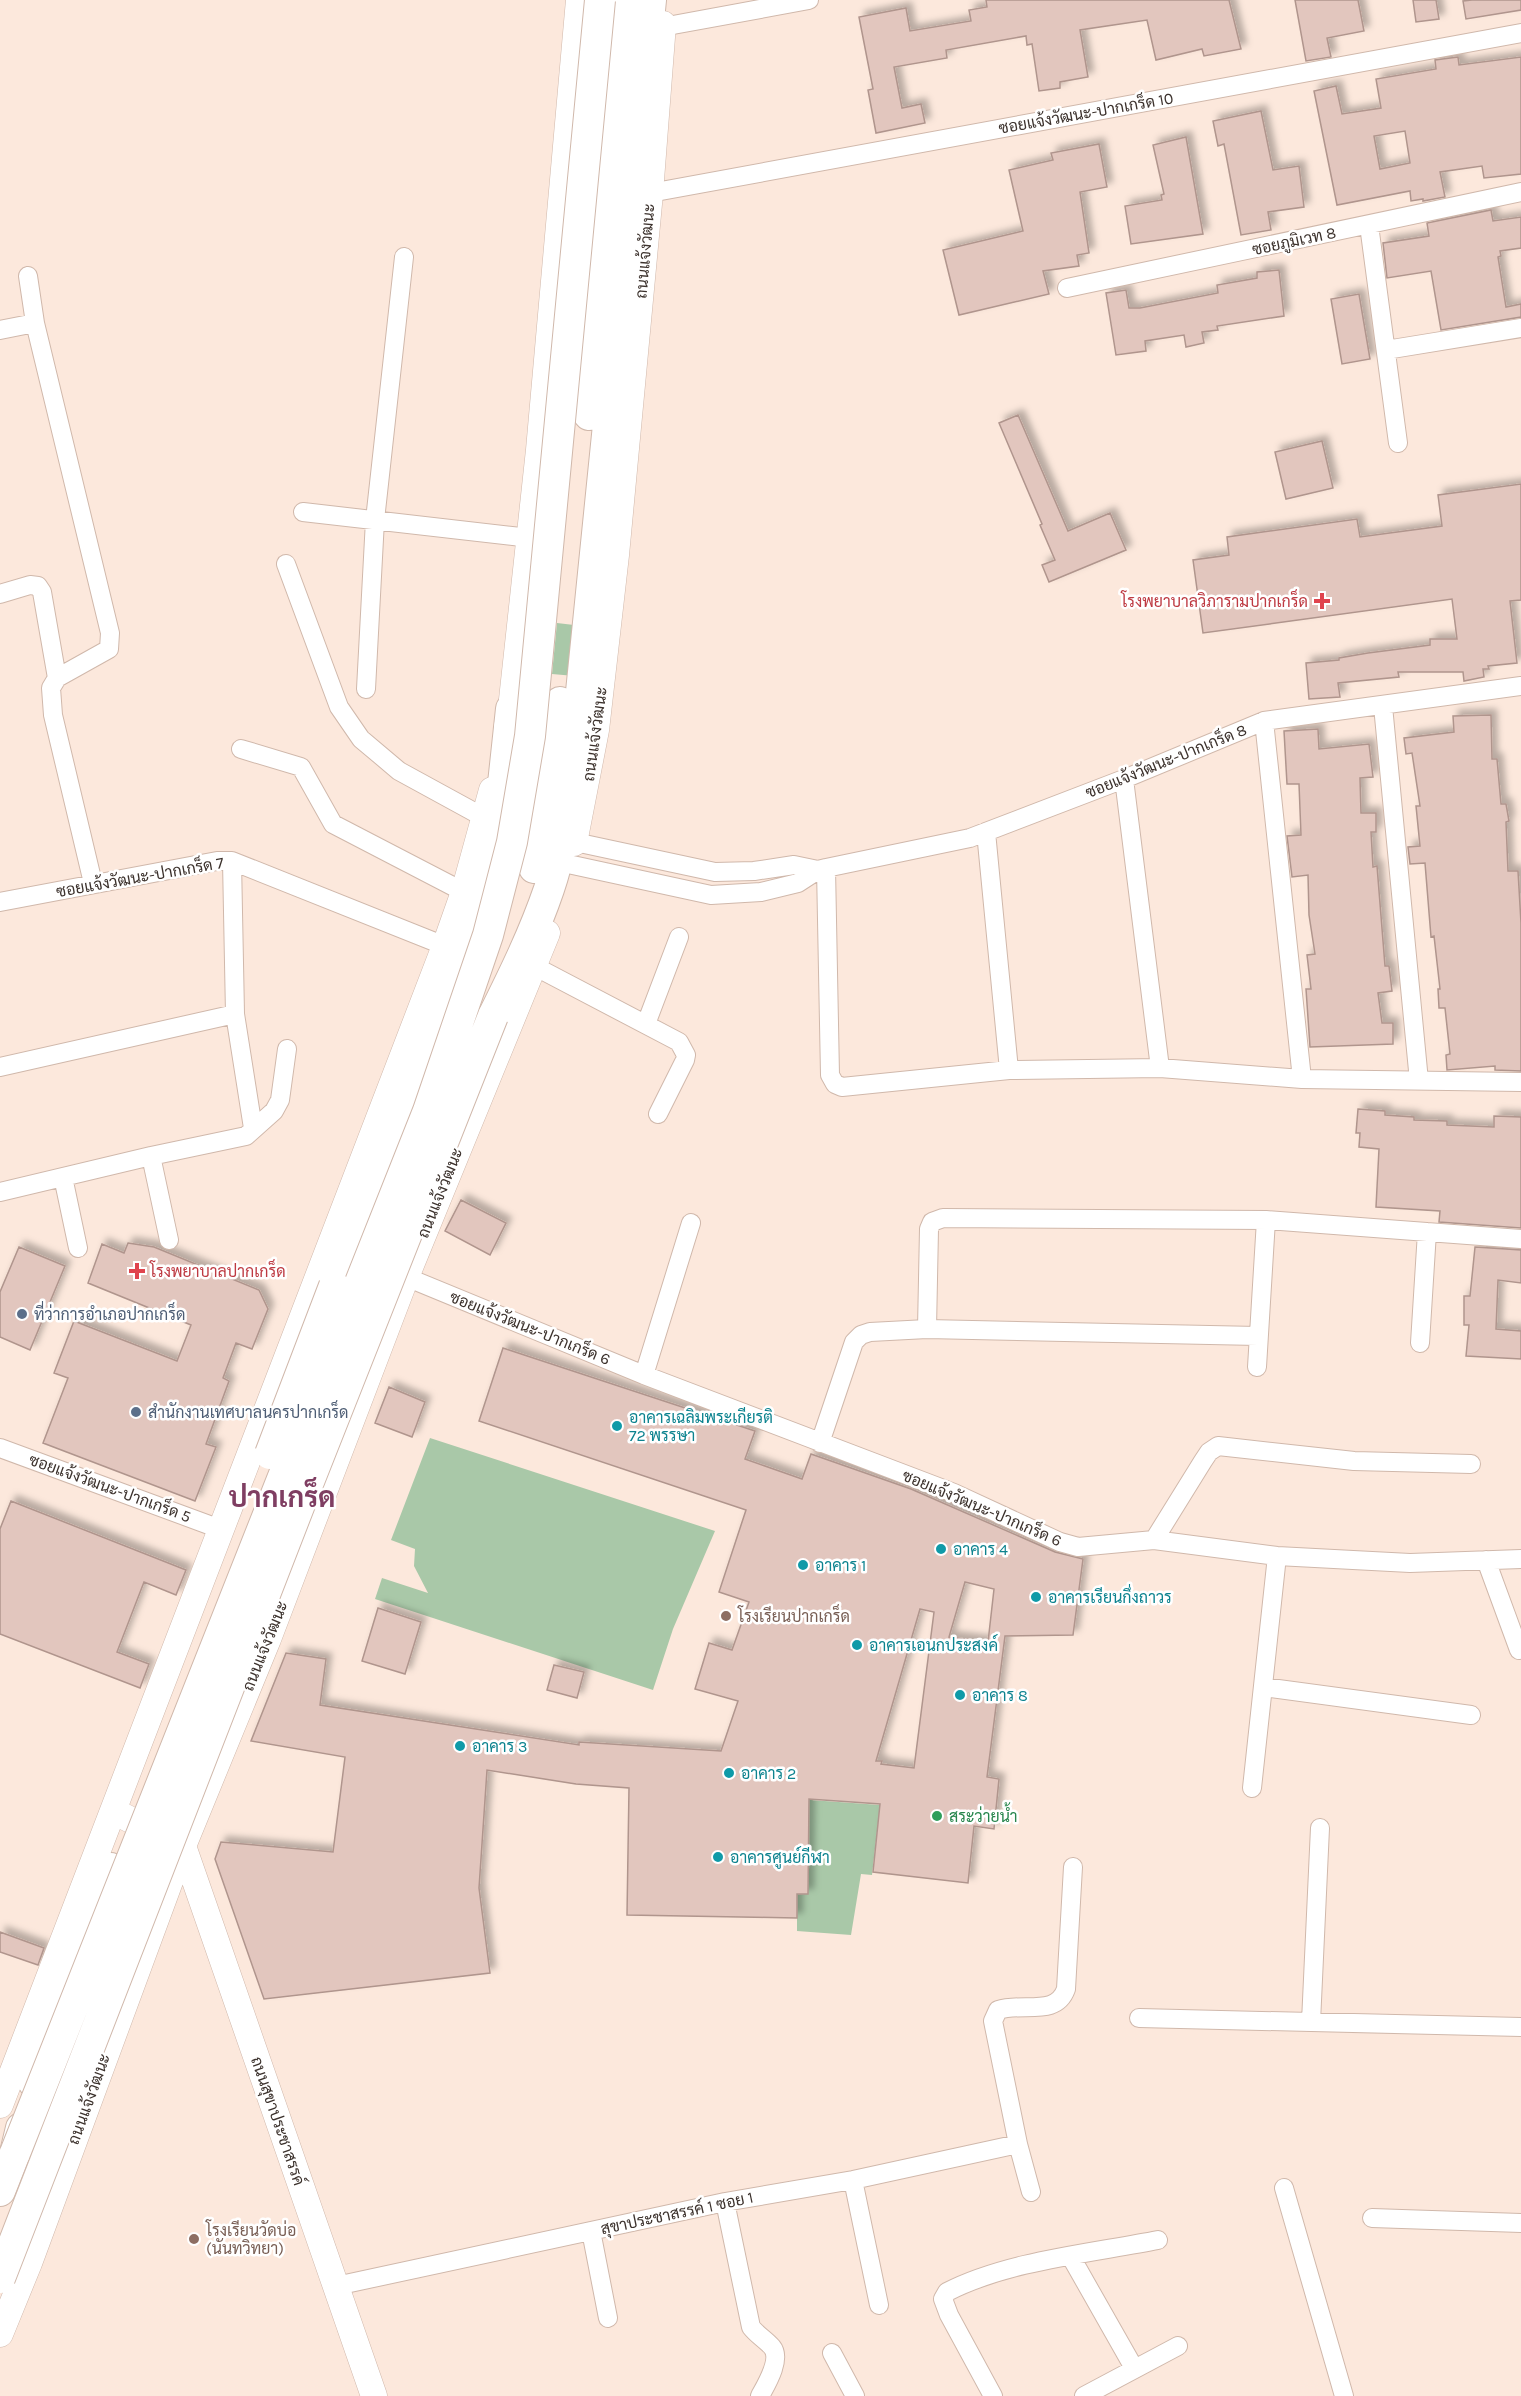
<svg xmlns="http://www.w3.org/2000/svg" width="1521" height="2396" font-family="Karla,Sarabun,sans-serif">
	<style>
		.green { fill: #a9c8a8 }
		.building { fill: #e2c6be; stroke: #b0958d; stroke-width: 1.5; fill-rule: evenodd; filter: url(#shadow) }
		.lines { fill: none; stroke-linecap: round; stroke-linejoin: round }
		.street-casing { stroke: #d0b8ab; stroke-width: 20 }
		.secondary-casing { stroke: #d0b8ab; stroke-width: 27 }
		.primary-casing { stroke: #d0b8ab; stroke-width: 32 }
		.street { stroke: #fff; stroke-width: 18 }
		.secondary { stroke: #fff; stroke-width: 26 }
		.primary { stroke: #fff; stroke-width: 30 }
		.primary-bridge-casing { stroke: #d0b8ab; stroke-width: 32; stroke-linecap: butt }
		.primary-bridge { stroke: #fff; stroke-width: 30 }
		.health-dot { fill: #e0444e; stroke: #fff; stroke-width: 2 }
		.service-dot { fill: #5c6f8a; stroke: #fff; stroke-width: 2 }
		.culture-dot { fill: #0f9aa8; stroke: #fff; stroke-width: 2 }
		.education-dot { fill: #8d6e63; stroke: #fff; stroke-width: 2 }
		.leisure-dot { fill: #2e9e5b; stroke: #fff; stroke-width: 2 }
		.labels { text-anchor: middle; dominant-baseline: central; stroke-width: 5; stroke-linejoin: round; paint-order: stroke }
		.street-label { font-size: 16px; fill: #3c322d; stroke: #fff }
		.health-label { font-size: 16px; fill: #be3a42; stroke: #fff; text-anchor: end }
		.service-label { font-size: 16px; fill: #4e5e75; stroke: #fff; text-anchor: start }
		.culture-label { font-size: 16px; fill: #0d838f; stroke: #fff; text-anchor: start }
		.education-label { font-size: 16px; fill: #785e54; stroke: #fff; text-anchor: start }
		.leisure-label { font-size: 16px; fill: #27864d; stroke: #fff; text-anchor: start }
		.town-label { font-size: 28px; font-weight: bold; fill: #7f3e62; stroke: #fff }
	</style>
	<defs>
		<filter id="shadow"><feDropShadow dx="5.5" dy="-5.5" stdDeviation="3" flood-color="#0004"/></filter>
	</defs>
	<rect width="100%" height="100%" fill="#fce8dc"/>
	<path class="green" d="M557 623 591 627 586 677 552 674Z
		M430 1438 715 1531 673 1629 653 1690 375 1599 382 1578 428 1593 414 1566 415 1549 391 1540Z
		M797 1799 880 1805 872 1875 861 1874 851 1935 797 1931Z"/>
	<path class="building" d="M986 0H1229L1241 49 1204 56 1202 49 1156 60 1147 20 1080 30 1088 77 1060 82V88L1039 91 1032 44 1027 45 1026 36 946 50 947 58 894 67 902 108 921 104 925 123 876 133 868 90 873 89 859 17 906 8 910 31 971 21 969 10 987 7Z
		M1295 0H1358L1364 31 1327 38 1331 57 1306 61Z
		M1413 0H1436L1439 19 1416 22Z
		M1472 0H1521V10L1466 19 1463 1Z
		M1458 57 1459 65 1521 57V174L1484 178 1482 166 1440 172 1445 197 1423 201V199L1411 201 1410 191 1337 205 1314 91 1336 86 1342 114 1381 108 1376 79 1436 69 1435 60ZM1405 131 1410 163 1380 169 1374 136Z
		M1261 111 1273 170 1299 166 1304 207 1268 212 1271 230 1241 235 1224 144 1218 146 1213 121Z
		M1186 137 1203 234 1131 244 1125 206 1162 200 1161 195 1164 194 1153 145Z
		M1099 144 1107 187 1080 192 1089 253 1077 255 1079 266 1043 271 1049 294 959 315 943 250 1023 231 1009 170 1053 160 1051 153Z
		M1491 210 1493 221 1521 217V248L1500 251 1501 256 1498 257 1506 307 1521 304V317L1441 330 1431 271 1387 278 1383 243 1429 236 1427 223Z
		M1279 270 1284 316 1217 326 1218 330 1202 332 1204 343 1186 347 1184 335 1145 341 1146 351 1116 355 1106 293 1126 290 1129 308H1140L1218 293 1217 285 1257 278V272Z
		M1359 294 1370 359 1342 364 1331 299Z
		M1018 415 1068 531 1110 513 1126 550 1049 582 1042 565 1055 560 1040 525 1042 524 999 423Z
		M1322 441 1333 488 1286 499 1275 452Z
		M1521 484V600L1510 601 1517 663 1488 666 1489 669H1483L1484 677 1464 681 1463 672H1398L1399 677 1338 683 1340 697 1309 699 1306 663 1339 660V658L1368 653 1430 645V639H1457L1452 599 1203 633 1193 560 1229 555 1227 537 1357 519 1360 537 1442 526 1438 495Z
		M1491 715 1492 759H1497L1501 804H1506L1509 821 1506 822 1508 871H1518L1521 923V1071L1495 1070V1066L1447 1070 1446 1055 1450 1054 1445 1008H1439L1438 989H1440L1434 936 1431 937 1425 863 1410 864 1408 847 1420 846 1416 806H1420L1412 753 1406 754 1404 738 1454 732 1453 716Z
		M1318 729 1319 749 1369 744 1373 777 1360 778 1361 813H1376V832H1371L1373 867 1377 866 1385 966H1389L1392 991 1378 993 1382 1023H1393V1044L1310 1047 1306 989H1311L1307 955 1315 954 1309 915 1308 875 1292 877 1287 836 1301 835 1299 784H1287L1284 731Z
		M1358 1109 1385 1111V1115L1414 1117V1120L1447 1121V1125L1494 1127V1116L1521 1117V1228L1439 1222 1440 1211 1376 1207 1379 1149 1359 1147 1360 1133H1356Z
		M461 1200 506 1223 490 1255 445 1231Z
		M128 1243 154 1247 259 1290 268 1309 252 1349 236 1343 223 1378 229 1381 206 1444 216 1447 195 1501 43 1443 68 1378 54 1373 74 1321 177 1361 191 1325 88 1283 102 1244 124 1253Z
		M19 1247 65 1266 30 1350 0 1337V1292Z
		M1475 1247 1521 1250V1283L1498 1280 1496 1329 1521 1331V1359L1466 1356 1469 1325H1464V1296H1470Z
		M503 1348 755 1431 745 1459 802 1479 811 1454 911 1489 1055 1552 1083 1559 1073 1635 1005 1636 987 1777 999 1779 994 1829 974 1826 968 1883 873 1872 880 1804 809 1799 808 1894H797V1918L627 1915 629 1788 576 1784 487 1770 479 1888 490 1973 264 1999 215 1859 221 1842 333 1852 345 1757 251 1741 286 1653 326 1659 320 1705 579 1745V1742L721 1751 738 1701 695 1689 709 1643 732 1650 749 1602 719 1592 746 1510 479 1421ZM965 1582 994 1589 988 1642 949 1637ZM920 1609 934 1612 914 1768 881 1764 882 1761H876Z
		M389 1387 425 1402 412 1437 375 1423Z
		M11 1501 186 1570 176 1595 144 1582 117 1652 149 1664 140 1688 0 1634V1529Z
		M378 1608 421 1622 405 1674 362 1661Z
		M554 1665 584 1672 577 1698 547 1690Z
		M0 1932 44 1948 38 1965 0 1952Z"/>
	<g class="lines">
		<defs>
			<path id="street" d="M662 27 809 0
				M650 193 1521 33
				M1369 225 1398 443
				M28 276 35 323 110 633 109 649 57 678 51 688 53 715 93 883
				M1067 288 1521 192
				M0 330 35 323
				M1386 350 1521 328
				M303 512 530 538
				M286 564 339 707 361 739 399 771 485 818
				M0 594 30 585 38 586 42 592 57 678
				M366 689 375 520 404 257
				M1383 706 1419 1081
				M1264 721 1302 1079
				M241 749 301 767 333 824 464 892
				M1124 779 1160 1068
				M986 832 1009 1070
				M575 842 715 872 754 871 794 865 818 870
				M232 861 235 1014 253 1128
				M568 864 711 895 761 892 798 883 818 870 826 868 970 838 1124 779 1264 721 1521 686
				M826 868 830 1075 835 1084 842 1087 1009 1070 1160 1068 1302 1079 1521 1082
				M0 902 217 861H232L445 946
				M534 966 679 1042 686 1055 685 1060 658 1114
				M646 1024 679 937
				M0 1067 235 1014
				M151 1156 169 1240
				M63 1177 78 1248
				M0 1192 151 1156 246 1136 274 1111 280 1100 287 1049
				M406 1277 644 1375 954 1493 1060 1542 1078 1547 1154 1540 1277 1556 1410 1563 1521 1559
				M927 1329 929 1229 932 1222 943 1218 1266 1220 1521 1239
				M1420 1343 1427 1232
				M1257 1367 1266 1220
				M644 1375 691 1223
				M820 1443 854 1342 861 1335 870 1332 927 1329 1258 1336
				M0 1448 220 1529
				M1154 1540 1203 1461 1209 1452 1218 1446 1354 1461 1471 1464
				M1486 1560 1519 1650
				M1263 1687 1471 1715
				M1252 1788 1277 1556
				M1139 2018 1521 2027
				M1311 2022 1320 1828
				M853 2180 879 2305
				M1284 2188 1344 2396
				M1031 2192 1018 2144 993 2021 998 2010C1024 2002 1056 2017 1066 1989L1073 1867
				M725 2202 751 2327C757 2335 765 2339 772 2347 782 2359 766 2385 760 2396
				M1372 2218 1521 2223
				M591 2231 608 2318
				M1071 2257 1134 2368
				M336 2286 725 2202 853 2180 1018 2144
				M832 2353 855 2396
				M993 2396 949 2315 943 2299 947 2292C1007 2261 1092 2253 1158 2240
				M1084 2396 1178 2346"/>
			<path id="secondary" d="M507 728 511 709 539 450 579 0
				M574 843 596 730 616 555 650 193 663 24
				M113 1811 183 1846 374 2396
				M0 2105 445 946 464 892 492 790
				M0 2334 29 2263 183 1846 268 1639 406 1277 547 933"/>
			<path id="primary" d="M589 415 628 0
				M534 868 560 702
				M493 1016C514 974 534 933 549 889 562 851 567 810 573 771L651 0
				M334 1286 420 1072 483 900 498 830 511 709
				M33 2082 49 2018 111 1868
				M0 2191 15 2153 21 2128"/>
		</defs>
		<use href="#street" class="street-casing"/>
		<use href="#secondary" class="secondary-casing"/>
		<use href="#primary" class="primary-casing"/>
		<use href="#street" class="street"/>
		<use href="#secondary" class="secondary"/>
		<use href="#primary" class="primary"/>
		<defs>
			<path id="primary-bridge" d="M270 1454 334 1286
				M15 2153 428 1111 488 935 512 842 530 736 600 0
				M0 2278 302 1499 493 1016"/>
		</defs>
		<use href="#primary-bridge" class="primary-bridge-casing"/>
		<use href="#primary-bridge" class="primary-bridge"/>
	</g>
	<g class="health-dot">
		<path d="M1319 592h6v6h6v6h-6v6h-6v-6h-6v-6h6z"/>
		<path d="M134 1262h6v6h6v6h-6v6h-6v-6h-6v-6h6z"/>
	</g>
	<g class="service-dot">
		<circle cx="22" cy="1314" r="6"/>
		<circle cx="136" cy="1412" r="6"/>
	</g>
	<g class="culture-dot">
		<circle cx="617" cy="1426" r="6"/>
		<circle cx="941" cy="1549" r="6"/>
		<circle cx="803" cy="1565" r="6"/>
		<circle cx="1036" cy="1597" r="6"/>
		<circle cx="857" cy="1645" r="6"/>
		<circle cx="960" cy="1695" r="6"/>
		<circle cx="460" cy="1746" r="6"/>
		<circle cx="729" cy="1773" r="6"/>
		<circle cx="718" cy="1857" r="6"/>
	</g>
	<g class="education-dot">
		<circle cx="726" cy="1616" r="6"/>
		<circle cx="194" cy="2239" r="6"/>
	</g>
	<circle class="leisure-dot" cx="937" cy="1816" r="6"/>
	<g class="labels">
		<g class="street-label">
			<text transform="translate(1086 113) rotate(-10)">ซอยแจ้งวัฒนะ-ปากเกร็ด 10</text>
			<text transform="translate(1294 241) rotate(-12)">ซอยภูมิเวท 8</text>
			<text transform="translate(645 251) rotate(-85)">ถนนแจ้งวัฒนะ</text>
			<text transform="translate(595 734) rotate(-82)">ถนนแจ้งวัฒนะ</text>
			<text transform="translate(1166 761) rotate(-22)">ซอยแจ้งวัฒนะ-ปากเกร็ด 8</text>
			<text transform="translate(140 877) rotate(-10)">ซอยแจ้งวัฒนะ-ปากเกร็ด 7</text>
			<text transform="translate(440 1193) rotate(-68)">ถนนแจ้งวัฒนะ</text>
			<text transform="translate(530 1328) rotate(22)">ซอยแจ้งวัฒนะ-ปากเกร็ด 6</text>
			<text transform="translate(110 1488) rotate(20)">ซอยแจ้งวัฒนะ-ปากเกร็ด 5</text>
			<text transform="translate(982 1508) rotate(23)">ซอยแจ้งวัฒนะ-ปากเกร็ด 6</text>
			<text transform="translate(265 1646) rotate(-68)">ถนนแจ้งวัฒนะ</text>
			<text transform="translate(89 2099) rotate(-70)">ถนนแจ้งวัฒนะ</text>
			<text transform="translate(278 2121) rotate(71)">ถนนสุขาประชาสรรค์</text>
			<text transform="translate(677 2213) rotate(-12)">สุขาประชาสรรค์ 1 ซอย 1</text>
		</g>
		<g class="health-label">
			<text x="1308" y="601">โรงพยาบาลวิภารามปากเกร็ด</text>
			<text x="150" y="1271" text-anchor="start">โรงพยาบาลปากเกร็ด</text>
		</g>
		<g class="service-label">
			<text x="34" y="1314">ที่ว่าการอำเภอปากเกร็ด</text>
			<text x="148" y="1412">สำนักงานเทศบาลนครปากเกร็ด</text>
		</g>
		<g class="culture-label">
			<text x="629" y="1417">อาคารเฉลิมพระเกียรติ<tspan x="629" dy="18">72 พรรษา</tspan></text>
			<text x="953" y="1549">อาคาร 4</text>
			<text x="815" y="1565">อาคาร 1</text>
			<text x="1048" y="1597">อาคารเรียนกึ่งถาวร</text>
			<text x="869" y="1645">อาคารเอนกประสงค์</text>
			<text x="972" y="1695">อาคาร 8</text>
			<text x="472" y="1746">อาคาร 3</text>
			<text x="741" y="1773">อาคาร 2</text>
			<text x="730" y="1857">อาคารศูนย์กีฬา</text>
		</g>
		<g class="education-label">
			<text x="738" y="1616">โรงเรียนปากเกร็ด</text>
			<text x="206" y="2230">โรงเรียนวัดบ่อ<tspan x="206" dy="18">(นันทวิทยา)</tspan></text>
		</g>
		<g class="leisure-label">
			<text x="949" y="1816">สระว่ายน้ำ</text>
		</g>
		<g class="town-label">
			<text x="282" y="1497">ปากเกร็ด</text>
		</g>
	</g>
</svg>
